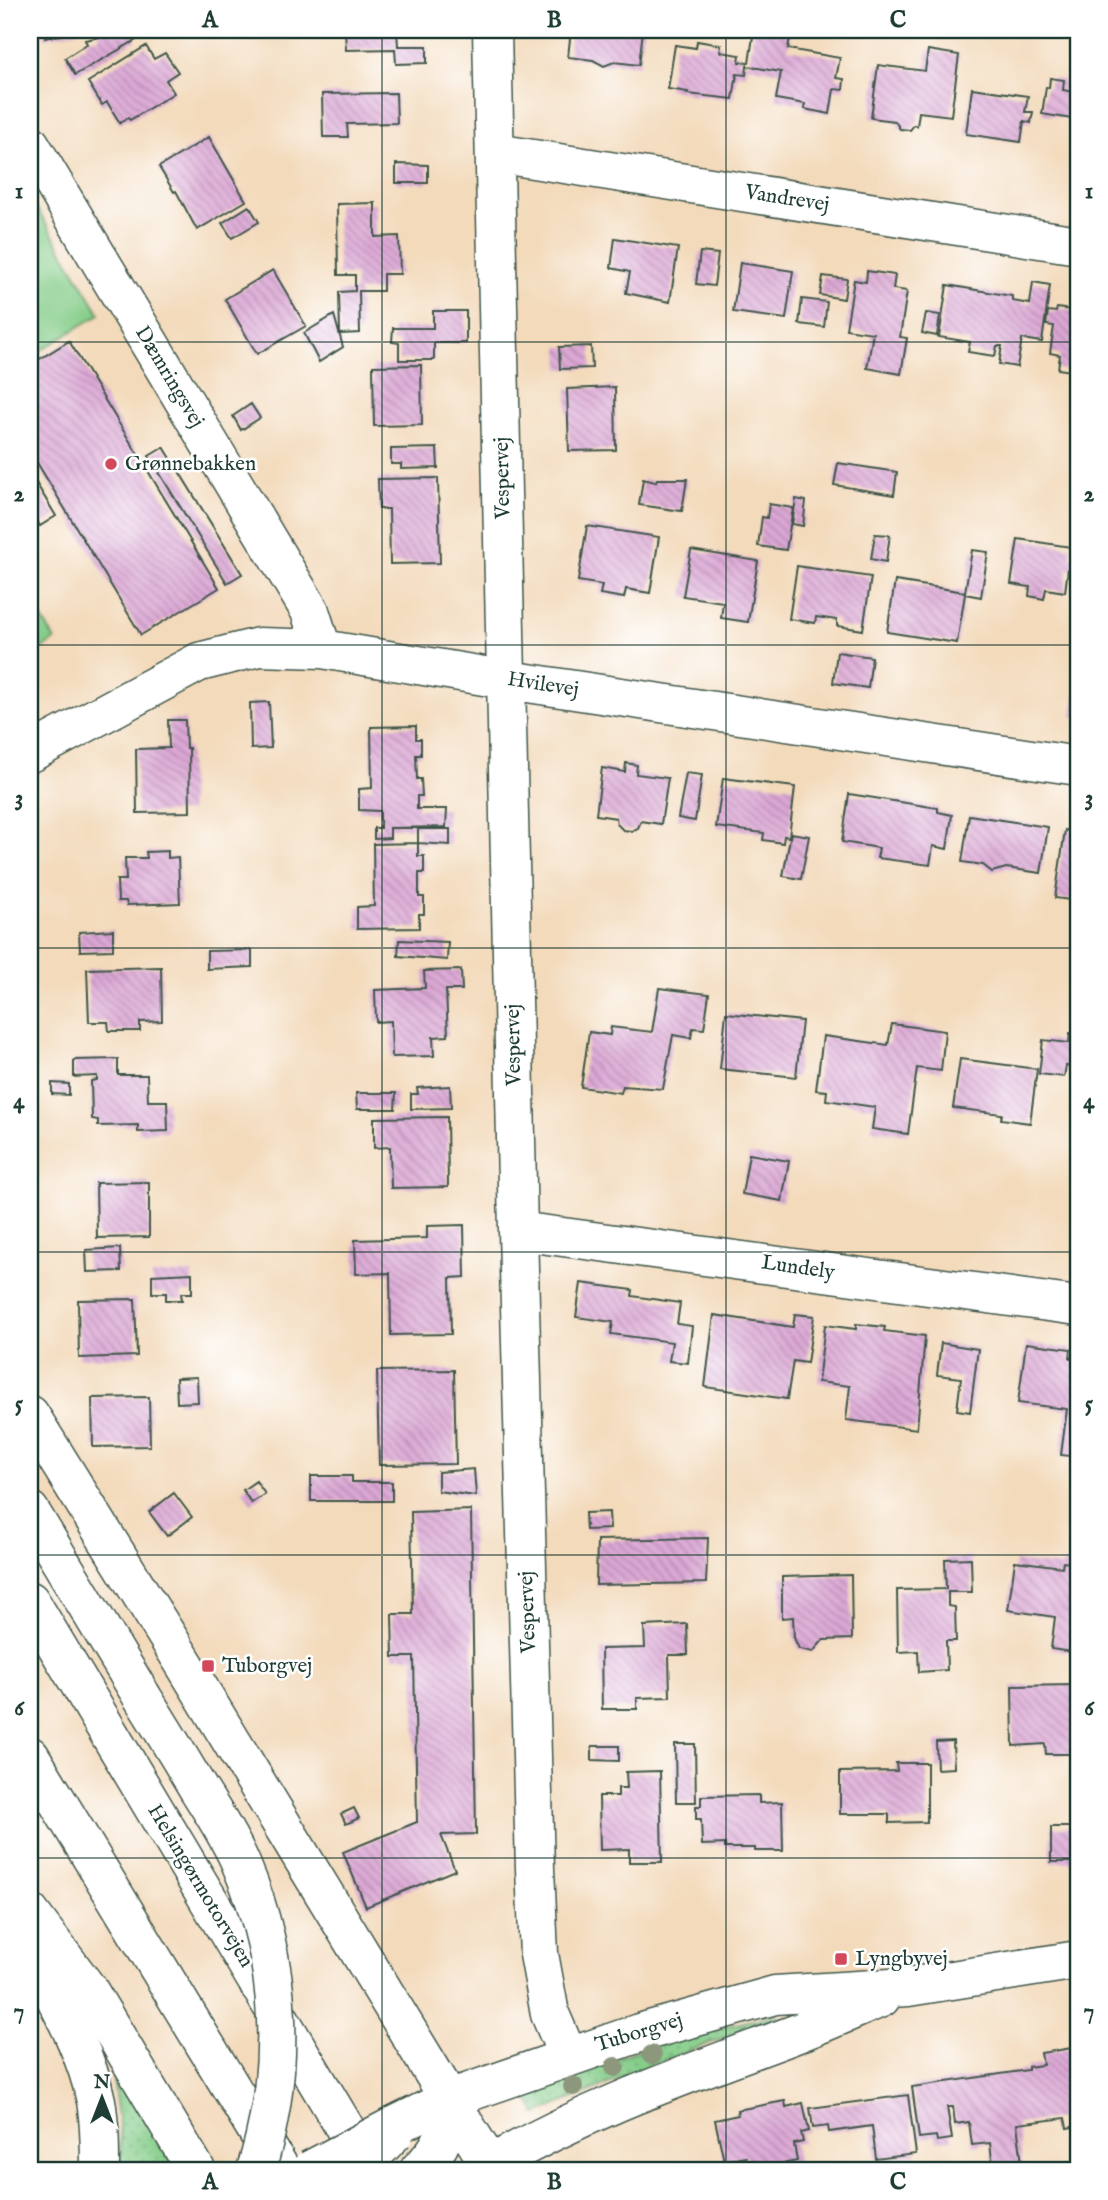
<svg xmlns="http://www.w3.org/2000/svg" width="1108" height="2200" font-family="'IM FELL English',serif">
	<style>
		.green { fill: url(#green-dots); stroke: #52855e; stroke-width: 2 }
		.pitch { fill: #85cd89; stroke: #52855e; stroke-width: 2 }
		.building { fill: url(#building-back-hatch) }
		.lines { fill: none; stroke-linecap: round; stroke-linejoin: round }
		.minor-casing { stroke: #3f5548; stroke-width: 41 }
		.major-casing { stroke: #3f5548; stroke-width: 41 }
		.highway-casing { stroke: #3f5548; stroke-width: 41 }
		.minor { stroke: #fff; stroke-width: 38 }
		.major { stroke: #fff; stroke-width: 38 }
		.highway { stroke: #fff; stroke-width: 38 }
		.minor-bridge-casing { stroke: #3f5548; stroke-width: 41; stroke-linecap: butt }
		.major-bridge-casing { stroke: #3f5548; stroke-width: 41; stroke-linecap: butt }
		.highway-bridge-casing { stroke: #3f5548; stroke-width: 41; stroke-linecap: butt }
		.minor-bridge { stroke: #fff; stroke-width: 38 }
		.major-bridge { stroke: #fff; stroke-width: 38 }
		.highway-bridge { stroke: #fff; stroke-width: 38 }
		.tree { fill: #8c977c }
		.grid { fill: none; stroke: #1f3d34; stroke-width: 2; stroke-opacity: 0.55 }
		.poi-dot { fill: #d1495b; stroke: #fff; stroke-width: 2.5 }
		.labels { text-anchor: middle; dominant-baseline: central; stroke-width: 5; stroke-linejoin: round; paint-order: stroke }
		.street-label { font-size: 21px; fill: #1f3d34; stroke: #fff }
		.poi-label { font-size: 21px; fill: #1f3d34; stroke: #fff; text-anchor: start }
		.neatline { fill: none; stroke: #1f3d34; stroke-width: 2.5 }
		.grid-label { font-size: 23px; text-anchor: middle; font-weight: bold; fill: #1f3d34 }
	</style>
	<defs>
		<pattern id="green-dots" width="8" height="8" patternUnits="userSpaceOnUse" patternTransform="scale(1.75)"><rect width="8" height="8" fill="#85cd89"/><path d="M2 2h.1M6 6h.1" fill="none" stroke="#6ca871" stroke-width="1.8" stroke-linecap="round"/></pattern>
		<pattern id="building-back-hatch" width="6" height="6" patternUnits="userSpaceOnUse" patternTransform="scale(1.75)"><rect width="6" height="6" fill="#dca7d5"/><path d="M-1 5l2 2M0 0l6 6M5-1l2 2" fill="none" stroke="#b289ae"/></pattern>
	</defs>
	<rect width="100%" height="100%" fill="#fff"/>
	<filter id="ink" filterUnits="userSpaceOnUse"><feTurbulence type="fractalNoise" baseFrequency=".0143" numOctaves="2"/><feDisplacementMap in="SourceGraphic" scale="14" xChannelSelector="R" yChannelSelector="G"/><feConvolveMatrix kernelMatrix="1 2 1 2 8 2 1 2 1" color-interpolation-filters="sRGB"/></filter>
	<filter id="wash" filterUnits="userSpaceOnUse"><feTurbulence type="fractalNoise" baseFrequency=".00686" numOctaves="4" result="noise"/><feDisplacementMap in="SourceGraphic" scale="28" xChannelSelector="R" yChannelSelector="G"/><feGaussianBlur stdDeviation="1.57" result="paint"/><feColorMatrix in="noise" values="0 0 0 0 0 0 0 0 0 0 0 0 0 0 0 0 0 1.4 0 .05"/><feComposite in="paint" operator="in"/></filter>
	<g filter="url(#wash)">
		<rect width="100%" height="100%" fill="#f3dabb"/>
		<path class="green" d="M777 2014 779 2018C697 2046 617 2079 537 2114L523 2091 659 2043Z
			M116 2075 119 2076 176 2170H121L120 2132 113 2080Z"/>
		<path class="pitch" d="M30 197 100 314 30 357V196Z
			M30 599 55 640 30 656Z"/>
		<g id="blocks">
			<path class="building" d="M44 30H79V31L45 38Z
				M98 30H116L117 35 131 30 136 40 75 75 65 58 87 44 85 40 100 37Z
				M345 30H397L398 46H427V63L396 64 395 49 346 50Z
				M571 30H643L639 65 614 62 604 66 593 60 568 57Z
				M754 30H791L788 49 840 58 836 78 844 79 843 90 834 89 830 114 804 109 805 104 776 99 781 72 747 66 746 75 737 74 733 99 687 94 688 92 668 89 675 45 696 48 697 41 721 45 720 52 740 55 739 62 749 63Z
				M146 46 154 59 165 53 178 72 166 80 174 93 130 120 128 118 120 123 107 102 102 105 88 82Z
				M928 50 959 55 951 116 919 112 917 126 914 125 910 130 900 129 895 121 871 118 878 65 925 71Z
				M1050 78 1064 80 1063 90 1078 93V120L1042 114 1046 87 1049 88Z
				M972 88 1028 96 1025 112H1033L1031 123 1024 121 1021 142 966 134Z
				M396 93 397 123 347 124 348 137H323L322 94Z
				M209 137 246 201 197 230 176 191 174 192 159 167Z
				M396 164 428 165V183H396Z
				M375 203V237L399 236 400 274H383V291H359L360 333 340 334 339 292 355 291V275H338L337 204Z
				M249 206 259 222 232 238 222 223Z
				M615 238 678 248 670 302 626 293 630 272 611 268Z
				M700 252 718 254 714 286 696 284Z
				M740 263 793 271 786 319 733 312Z
				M273 270 306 326 257 354 225 299Z
				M867 271 895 275 893 289 907 291 900 337 907 338 901 374 867 368 873 333 846 329 854 280 866 282Z
				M823 276 847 279 844 299 820 295Z
				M1033 282 1050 285 1042 342 1022 339 1017 367 999 364 1002 346H997L995 356 968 352 970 342 939 337 947 285 1012 296V301L1030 304Z
				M802 299 827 302 824 327 799 324Z
				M1057 308 1078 311V372L1058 369 1060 355 1050 353 1054 326 1046 325 1048 311 1056 312Z
				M433 311H466V343H434V360H399V343L392 342 393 328H433Z
				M926 313 940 315 937 336 922 333Z
				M334 315 343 347 319 362 304 333Z
				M69 341 219 588 141 635 30 451V365Z
				M591 346 592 368 560 369 559 347Z
				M421 365 422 425 374 426 373 366Z
				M615 387 616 450 569 451 567 389Z
				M251 404 260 418 241 430 233 416Z
				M164 447 242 574 227 583 149 456Z
				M437 448 438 468 401 469V464H391V449Z
				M838 463 897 472 894 495 834 485Z
				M30 473 56 516 40 526 30 510Z
				M438 478 440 563 390 564 389 509H379L378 479Z
				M643 479 656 482 657 479H687L682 511 639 505Z
				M796 499 806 501 803 526 792 524Z
				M769 504 793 508 786 550 758 546 762 517 767 518Z
				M587 526 659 537 650 593 626 589 624 598 600 594 602 585 578 581Z
				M875 534 890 535 886 562 871 559Z
				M1018 539 1071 547 1070 558 1078 559 1077 571 1068 569 1065 592 1046 589 1044 599 1029 596 1030 587 1011 584Z
				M691 550 758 561 748 622 721 618 723 602 683 596Z
				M972 550 988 552 981 597 965 594 957 643 887 632 895 581 965 592Z
				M797 566 871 577 863 630 837 626V620L816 617 815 623 789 619Z
				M837 652 872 657 868 688 833 683Z
				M1077 687H1078V717L1072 716Z
				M269 702 271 748 251 749 250 703Z
				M168 720H185L186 748H189L190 812 137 813 136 749 169 748Z
				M416 726V739H421V755H416L417 779H421L422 796H417V809H447L446 827 390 828V838L374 839V828H380V811L359 810V789L372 788 371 727Z
				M626 763 637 765 636 774 668 778 661 824 641 821 638 828 632 831 623 830 617 824 616 818 596 815 602 768 625 772Z
				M686 773 702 775 695 821 678 818Z
				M723 778 795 787 789 837 784 836 783 843 763 840 764 833 716 827Z
				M849 794 938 808V812L952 815 947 849 933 846 930 865 877 858 879 848 842 842Z
				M969 815 1048 827 1041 873 1006 868 992 872 983 865 962 862Z
				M418 829H450V845L418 843V856H424V873H419V897H424V914H419V928L357 929V907L374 906 373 844 418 843Z
				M1065 830 1078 832V901L1055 898Z
				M791 833 809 836 801 879 783 876Z
				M168 851V858L178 857 180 903 127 905 126 901H118L117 880H126L125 858H147L146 852Z
				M113 930V950L80 951 79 932Z
				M399 940 448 942 447 960 398 956Z
				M252 950V967L207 969V951Z
				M161 967 162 1021 140 1022V1031H109L108 1022H89L87 969Z
				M461 970 462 990H446L448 1036 433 1037 434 1056 392 1057 391 1021 376 1022 375 990 425 988 424 971Z
				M659 988 709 994 704 1029 693 1028 691 1038 673 1035 663 1089 623 1086 621 1093 581 1087 589 1032 610 1035 611 1027 652 1032Z
				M726 1013 802 1021 796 1077 720 1069Z
				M892 1024 945 1031 941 1071 917 1068 908 1134 872 1129 875 1107 826 1100 827 1091 816 1090 823 1036 888 1045Z
				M1070 1033 1078 1034V1068L1066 1066 1064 1077 1039 1074 1043 1040 1069 1043Z
				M118 1059V1075H147L148 1101H167L168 1131 138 1132V1125L98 1126V1120L92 1119 91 1081 97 1080V1076L74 1077V1060Z
				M960 1059 1037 1069 1030 1123 1001 1119 1002 1114 953 1108Z
				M52 1083 69 1084V1095L52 1094Z
				M450 1086 451 1108 411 1109V1094H418L417 1088Z
				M356 1093H396L395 1109H357Z
				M447 1117 448 1187 391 1188 390 1147 374 1148V1118Z
				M749 1154 789 1161 782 1201 742 1194Z
				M149 1182V1237L97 1238 96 1183Z
				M464 1225 465 1277 450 1278 451 1334 391 1335 390 1273 356 1274 355 1240 427 1238V1226Z
				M120 1248 121 1271 87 1272 86 1250Z
				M192 1273V1293H181L182 1300H166V1293H152V1275Z
				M581 1283 633 1290 632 1296 680 1303 677 1324 692 1326 688 1363 669 1361 672 1342 611 1334 613 1322 576 1317Z
				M135 1299 137 1356 79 1358 78 1300Z
				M795 1314 814 1316 807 1363 793 1361 787 1399 705 1387 714 1315 793 1327Z
				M856 1324 885 1327 884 1331 925 1336 917 1429 846 1420 850 1386 818 1382 825 1325 856 1329Z
				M941 1343 978 1349 970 1412 957 1410 961 1378 937 1375Z
				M1026 1343 1071 1349 1070 1359 1078 1360V1457L1061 1455 1067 1409 1018 1403Z
				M454 1370 456 1464 379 1465 377 1371Z
				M197 1377 198 1402 177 1403 176 1378Z
				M149 1397 150 1446 93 1447 92 1398Z
				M474 1469 476 1496 438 1491V1472Z
				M311 1476H352V1482H392V1501H311Z
				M256 1481 265 1494 251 1503 243 1490Z
				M174 1493 192 1517 167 1536 149 1512Z
				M471 1510 476 1834 441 1835 455 1870 366 1907 343 1852 417 1822 414 1657H393L392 1614H413L411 1512Z
				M609 1512 610 1529 586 1530 585 1513Z
				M708 1538 706 1583 596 1585 597 1540Z
				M971 1558 972 1592H948V1606L955 1607 956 1641H946L947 1670 919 1672 918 1651 898 1652 897 1590 946 1589 945 1559Z
				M1015 1561 1062 1567 1063 1562 1078 1564V1653L1051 1649 1055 1617 1008 1610Z
				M851 1575 852 1639 823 1640 813 1652 799 1649 794 1638 793 1617 782 1618V1577Z
				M687 1624 688 1655H669L670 1697 637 1698V1709H602L601 1649 645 1648 644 1626Z
				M1077 1685 1078 1754H1046L1045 1744 1013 1746 1012 1686Z
				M953 1741 954 1768 937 1769 936 1742Z
				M675 1744H695L696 1802H676Z
				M592 1746H619V1761L592 1760Z
				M896 1763H927V1822L889 1823V1814H840V1772L897 1771Z
				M660 1771 662 1862H629V1849L600 1850 599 1796H618V1788H627L626 1772Z
				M759 1795V1803L782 1802 783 1851H755V1848H725V1844L702 1845 701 1819H696V1806H701V1796Z
				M354 1808 359 1818 346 1824 341 1814Z
				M1051 1827H1075L1076 1862H1051Z
				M1078 2047V2126L1067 2128 1065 2118 1017 2124 1022 2163 993 2167 990 2143 972 2145 969 2122 955 2124 953 2107H947L952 2139 937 2141 936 2136 919 2138 912 2087 1028 2070V2067L1043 2065 1041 2053Z
				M908 2095 916 2154 876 2159 872 2126 829 2132 828 2126 813 2128 810 2108Z
				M785 2101 786 2107 803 2103 809 2131 801 2133 803 2142 794 2144 797 2161 752 2170H749L746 2157 724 2161 715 2120 738 2115 737 2110Z"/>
		</g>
	</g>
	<g filter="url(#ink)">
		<use href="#blocks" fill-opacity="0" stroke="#3f5548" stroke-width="2"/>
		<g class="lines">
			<defs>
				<path id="minor" d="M492 30 518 1231 535 1869 539 1954 550 2014 568 2056
					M30 144 310 611 322 649
					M495 153 1078 245
					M30 753 199 662 259 647 322 649 508 680 1078 766
					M518 1231 1078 1306
					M30 1415 185 1665 449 2099C449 2131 442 2148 419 2170
					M30 1913 89 1991 196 2170
					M449 2099 639 2033 775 1995 908 1987 1078 1960
					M482 2170C579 2112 677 2078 782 2039 815 2027 848 2012 881 1998"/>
				<path id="major" d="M30 1948C54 1997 85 2046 96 2101 100 2124 100 2147 100 2170
					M392 2127 449 2099 493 2170"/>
				<path id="highway" d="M30 1511 141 1695
					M30 1601 370 2170
					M30 1756 281 2170"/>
			</defs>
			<use href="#minor" class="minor-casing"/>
			<use href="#major" class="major-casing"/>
			<use href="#highway" class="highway-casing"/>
			<use href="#minor" class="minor"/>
			<use href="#major" class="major"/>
			<use href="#highway" class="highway"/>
			<defs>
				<path id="minor-bridge" d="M358 2170 395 2132"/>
				<path id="major-bridge" d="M310 2170 392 2127"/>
				<path id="highway-bridge" d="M141 1695C161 1727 180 1758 199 1790 214 1814 230 1838 241 1864 283 1962 287 2069 256 2170"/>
			</defs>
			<use href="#minor-bridge" class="minor-bridge-casing"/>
			<use href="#major-bridge" class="major-bridge-casing"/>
			<use href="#highway-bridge" class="highway-bridge-casing"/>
			<use href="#minor-bridge" class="minor-bridge"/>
			<use href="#major-bridge" class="major-bridge"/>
			<use href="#highway-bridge" class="highway-bridge"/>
		</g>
		<g class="tree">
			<circle cx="652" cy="2055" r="10"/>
			<circle cx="615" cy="2067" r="10"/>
			<circle cx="573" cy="2086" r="10"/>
		</g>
	</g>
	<path class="grid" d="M382 30V2170M726 30V2170M30 342H1078M30 645H1078M30 948H1078M30 1252H1078M30 1555H1078M30 1858H1078"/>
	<g class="poi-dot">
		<circle cx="111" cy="464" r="7"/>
		<rect x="201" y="1659" width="14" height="14" rx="3.5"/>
		<rect x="834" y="1952" width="14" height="14" rx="3.5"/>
	</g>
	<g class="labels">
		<g class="street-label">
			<text transform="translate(787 199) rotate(9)">Vandrevej</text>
			<text transform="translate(169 377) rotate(59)">Dæmringsvej</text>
			<text transform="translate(503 478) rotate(-91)">Vespervej</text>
			<text transform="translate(543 685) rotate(9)">Hvilevej</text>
			<text transform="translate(514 1045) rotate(-91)">Vespervej</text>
			<text transform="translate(798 1268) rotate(8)">Lundely</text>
			<text transform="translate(528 1612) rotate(-92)">Vespervej</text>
			<text transform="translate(200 1886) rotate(59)">Helsingørmotorvejen</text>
			<text transform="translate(639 2033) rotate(-17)">Tuborgvej</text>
		</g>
		<g class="poi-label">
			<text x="125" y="464">Grønnebakken</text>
			<text x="222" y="1666">Tuborgvej</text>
			<text x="855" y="1959">Lyngbyvej</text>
		</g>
	</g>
	<rect width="1108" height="2200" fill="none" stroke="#fff" stroke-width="77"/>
	<g transform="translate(102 2098)" stroke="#ffffff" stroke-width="5" paint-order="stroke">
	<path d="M0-5L12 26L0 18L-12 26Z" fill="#1f3d34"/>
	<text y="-10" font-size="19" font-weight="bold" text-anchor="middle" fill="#1f3d34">N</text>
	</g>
	<rect x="38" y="38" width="1032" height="2124" class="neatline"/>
	<g class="grid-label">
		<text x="210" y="27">A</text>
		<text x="554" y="27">B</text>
		<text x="898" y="27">C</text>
		<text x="19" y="198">1</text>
		<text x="1089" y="198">1</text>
		<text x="19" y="501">2</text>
		<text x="1089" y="501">2</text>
		<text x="19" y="805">3</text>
		<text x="1089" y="805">3</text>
		<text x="19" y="1108">4</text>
		<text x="1089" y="1108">4</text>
		<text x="19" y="1411">5</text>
		<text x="1089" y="1411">5</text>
		<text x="19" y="1715">6</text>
		<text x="1089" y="1715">6</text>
		<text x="19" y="2018">7</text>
		<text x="1089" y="2018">7</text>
		<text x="210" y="2189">A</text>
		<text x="554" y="2189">B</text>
		<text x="898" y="2189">C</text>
	</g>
</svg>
